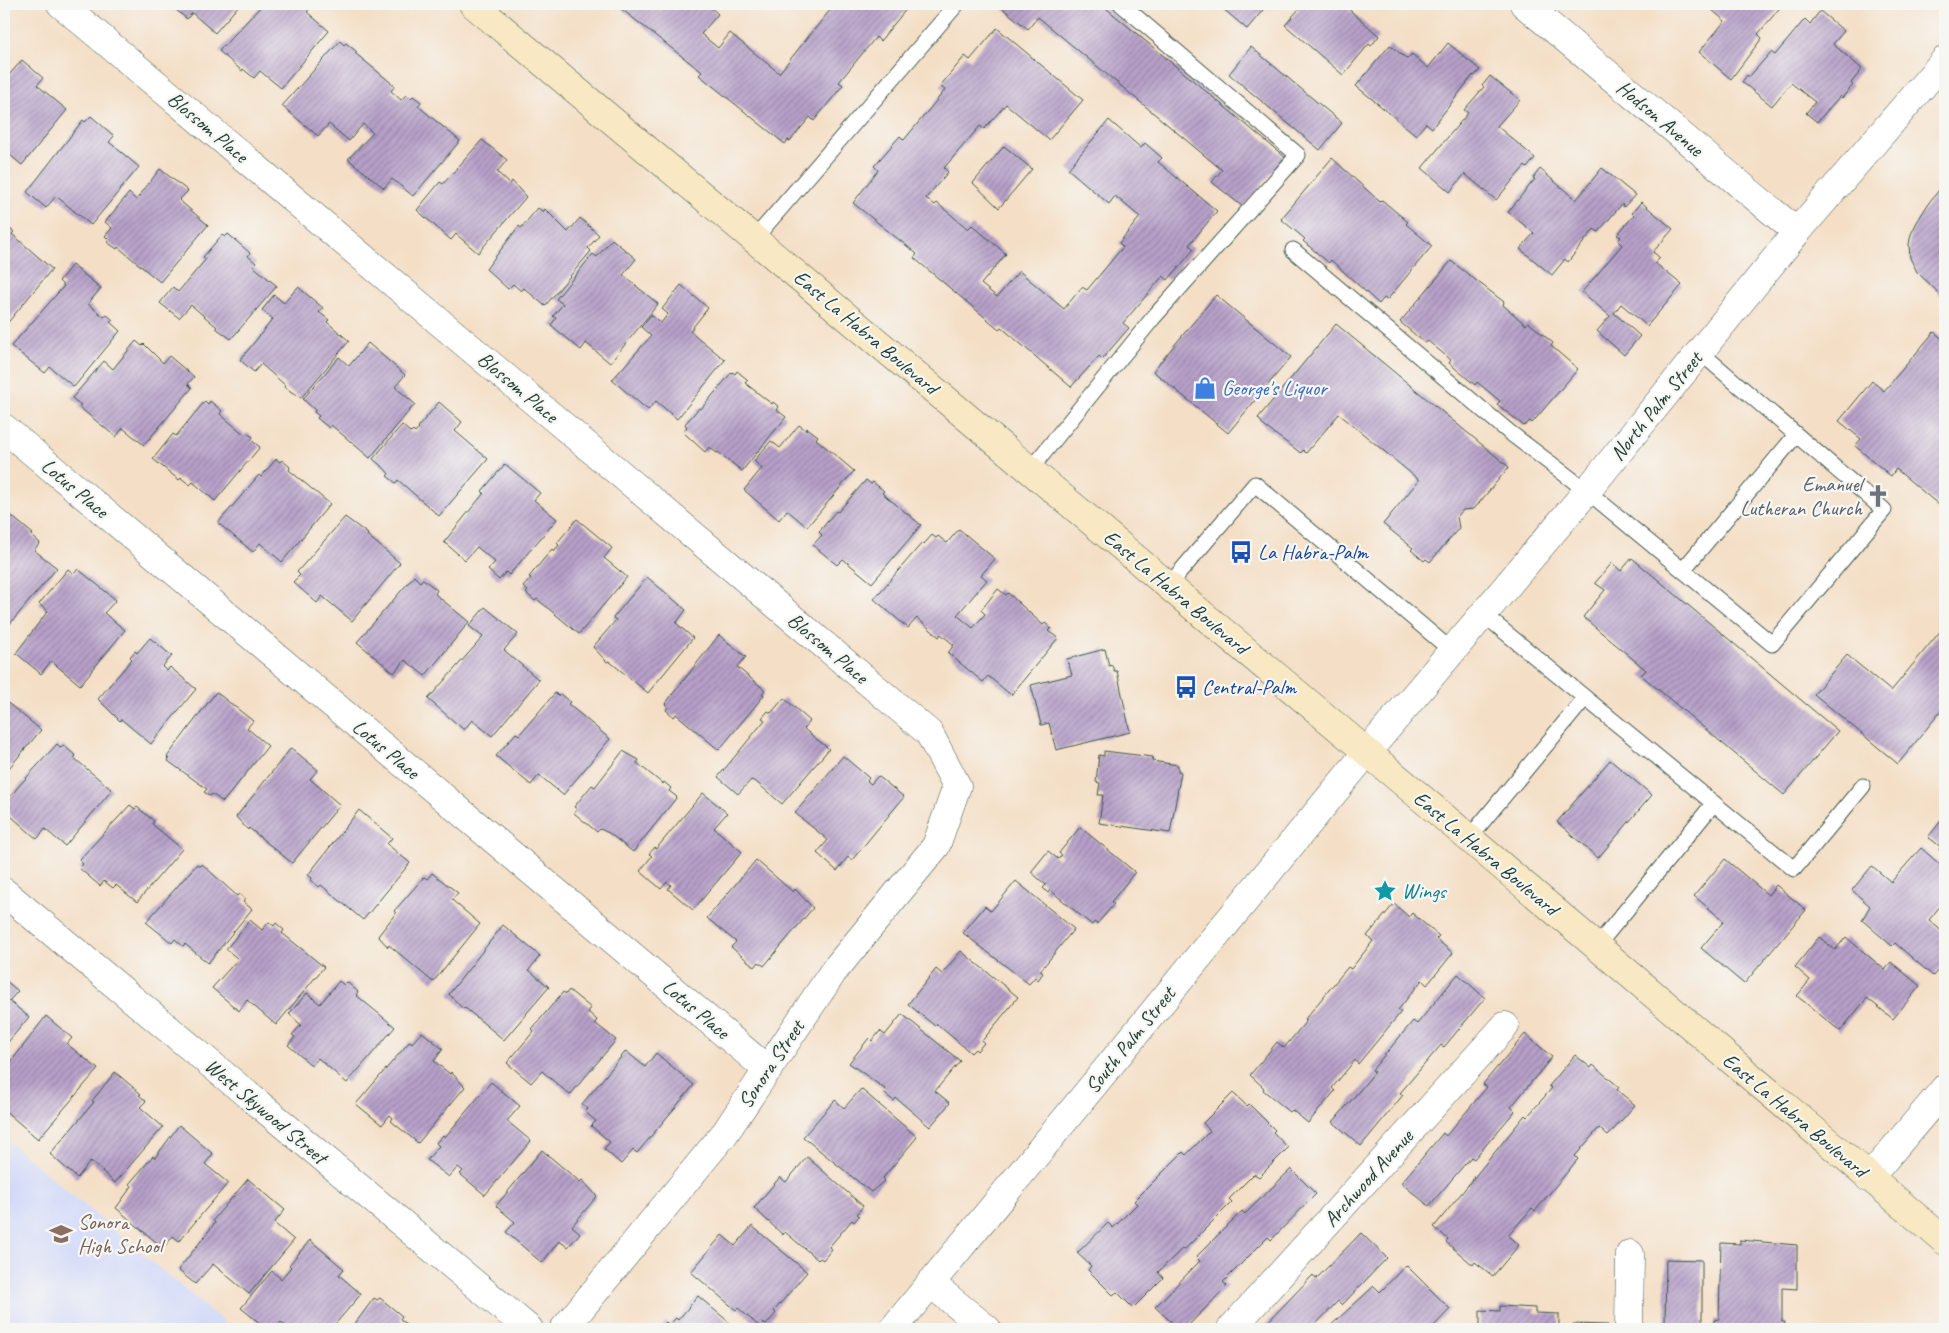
<svg xmlns="http://www.w3.org/2000/svg" width="1949" height="1333" font-family="Caveat,sans-serif">
	<style>
		.built { fill: #d2d9f9 }
		.building { fill: url(#building-hatch) }
		.lines { fill: none; stroke-linecap: round; stroke-linejoin: round }
		.service-casing { stroke: #3f554a; stroke-width: 17 }
		.minor-casing { stroke: #3f554a; stroke-width: 29 }
		.secondary-casing { stroke: #3f554a; stroke-width: 29 }
		.service { stroke: #fff; stroke-width: 15 }
		.minor { stroke: #fff; stroke-width: 28 }
		.secondary { stroke: #f8e8c3; stroke-width: 28 }
		.labels { text-anchor: middle; dominant-baseline: central; stroke-width: 4.5; stroke-linejoin: round; paint-order: stroke }
		.street-label { font-size: 21px; fill: #1f3d34; stroke: #f6f6f2 }
		.shop-label { font-size: 21px; fill: #366cbe; stroke: #f6f6f2; text-anchor: start }
		.worship-label { font-size: 21px; fill: #5b616d; stroke: #f6f6f2; text-anchor: end }
		.transit-label { font-size: 21px; fill: #164399; stroke: #f6f6f2; text-anchor: start }
		.culture-label { font-size: 21px; fill: #0d838f; stroke: #f6f6f2; text-anchor: start }
		.education-label { font-size: 21px; fill: #785e54; stroke: #f6f6f2; text-anchor: start }
	</style>
	<defs>
		<pattern id="building-hatch" width="6" height="6" patternUnits="userSpaceOnUse" patternTransform="scale(1.25)"><rect width="6" height="6" fill="#b7a0c9"/><path d="M-1 1l2-2M0 6l6-6M5 7l2-2" fill="none" stroke="#9484a4"/></pattern>
	</defs>
	<rect width="100%" height="100%" fill="#f6f6f2"/>
	<filter id="ink" filterUnits="userSpaceOnUse"><feTurbulence type="fractalNoise" baseFrequency=".02" numOctaves="2"/><feDisplacementMap in="SourceGraphic" scale="10" xChannelSelector="R" yChannelSelector="G"/><feConvolveMatrix kernelMatrix="1 2 1 2 8 2 1 2 1" color-interpolation-filters="sRGB"/></filter>
	<filter id="wash" filterUnits="userSpaceOnUse"><feTurbulence type="fractalNoise" baseFrequency=".0096" numOctaves="4" result="noise"/><feDisplacementMap in="SourceGraphic" scale="20" xChannelSelector="R" yChannelSelector="G"/><feGaussianBlur stdDeviation="1.12" result="paint"/><feColorMatrix in="noise" values="0 0 0 0 0 0 0 0 0 0 0 0 0 0 0 0 0 1.4 0 .05"/><feComposite in="paint" operator="in"/></filter>
	<g filter="url(#wash)">
		<rect width="100%" height="100%" fill="#f4dfc6"/>
		<path class="built" d="M4 1138 232 1329H4Z"/>
		<g id="blocks">
			<path class="building" d="M169 4H240L215 33 192 13 187 19Z
				M263 4H314L307 12 329 31 281 88 260 71 254 78 243 69 242 71 219 51Z
				M615 4H707L718 14 701 34 718 48 730 33 779 73 835 4H905L908 7 880 41 876 37 839 82 843 85 814 121 810 117 790 141 788 140 785 144 699 75 702 72Z
				M997 4H1101L1285 157 1243 207 1212 182 1222 170 1038 17 1028 29Z
				M1224 4H1268L1247 29 1221 7Z
				M1298 4H1345L1344 5 1379 36 1371 46 1369 44 1343 75 1285 25 1299 9 1296 6Z
				M1705 4H1783L1758 34 1762 38 1731 79 1699 52 1725 21Z
				M1820 11 1844 31 1833 44 1862 69 1851 83 1853 85 1842 98 1840 96 1817 122 1806 113 1815 102 1791 83 1772 106 1742 82 1747 75 1749 77 1771 52 1775 55 1805 19 1810 24Z
				M997 28 1083 100 1049 140 1006 104 984 129 980 126 944 168 948 172 926 198 935 205 937 203 968 229 972 225 1006 254 981 284 997 297 1019 271 1064 309 1082 287 1087 290 1123 247 1119 243 1140 217 1115 196 1109 204 1068 169 1109 120 1141 148 1145 143 1162 158 1158 162 1217 211 1189 245 1194 249 1168 280 1163 276 1123 323 1129 328 1102 359 1099 356 1071 387 1001 327 999 329 914 258 917 254 853 203 878 170 874 166 900 136 904 140 945 90 940 86 965 56 970 60Z
				M340 41 344 45 346 43 357 52 355 53 395 86 391 91 401 100 406 95 411 98 413 96 421 102 418 106 460 141 413 196 392 179 384 188 348 159 373 133 363 124 349 141 329 124 318 136 282 106Z
				M1448 43 1480 70 1474 76 1473 75 1432 128 1426 123 1416 135 1356 86 1390 45 1407 59 1412 54 1428 68Z
				M1251 47 1342 123 1320 150 1229 74Z
				M22 60 43 78 37 85 67 110 22 165 4 150V76L6 73 9 75Z
				M1490 76 1520 100 1497 126 1535 158 1527 168 1525 166 1496 200 1465 174 1450 192 1422 168 1468 113 1464 110 1484 87 1482 86Z
				M91 116 114 136 109 142 139 167 91 225 56 196 46 208 27 192 83 120 85 122Z
				M482 140 507 160 497 172 510 184 512 181 526 197 478 253 456 234 451 240 417 210 440 182 443 184Z
				M1004 146 1032 169 999 208 973 183Z
				M1332 158 1380 202 1382 200 1408 222 1406 224 1432 246 1387 300 1384 298 1379 304 1331 260 1329 263 1303 241 1305 239 1281 219Z
				M1602 168 1635 195 1624 207 1622 204 1598 232 1594 229 1568 262 1565 259 1552 275 1520 249 1534 233 1508 212 1535 179 1533 178 1540 169 1576 200Z
				M160 169 188 191 179 200 208 225 160 282 118 247 117 249 107 242 109 240 105 236 112 228 105 222 129 193 136 200Z
				M1945 183V299L1917 272 1910 258 1909 244 1911 234 1917 222 1930 201Z
				M1641 202 1673 229 1653 252 1660 258 1655 263 1682 285 1647 326 1621 304 1614 313 1640 336 1624 355 1597 331 1610 316 1582 292 1622 245 1618 241 1621 237 1617 235 1634 215 1632 213Z
				M538 208 543 212 545 209 568 232 580 218 599 235 588 248 591 251 545 306 524 288 521 291 513 284 508 289 486 269 519 226 521 228Z
				M4 224 14 232 12 234 52 269 5 326Z
				M228 234 250 253 248 256 256 263 253 266 277 286 231 339 216 328 217 327 191 305 179 318 160 303 173 287 178 292 206 259 203 257 222 235 225 237Z
				M612 239 636 259 623 275 658 304 610 363 586 343 581 350 551 325 556 318 553 316 563 304 556 299 593 254 597 257Z
				M1451 261 1504 302 1503 305 1526 325 1528 322 1553 343 1551 346 1578 369 1532 423 1530 421 1524 426 1497 404 1500 401 1477 382 1475 385 1449 363 1451 360 1428 341 1425 343 1400 322Z
				M72 265 101 288 88 304 104 317 107 315 113 320 110 322 120 331 74 387 50 367 45 373 11 346 64 286 59 281Z
				M681 285 708 308 690 331 725 360 677 419 656 401 648 410 612 380 651 336 641 327 651 315 661 323 668 314 662 309Z
				M298 287 323 308 319 312 329 320 327 322 349 341 301 398 284 387 285 385 261 364 254 372 240 360 273 319 262 310 274 295 284 303Z
				M1216 295 1291 357 1228 433 1153 371Z
				M1336 324 1509 467 1474 509 1463 510 1457 517 1459 528 1430 562 1426 559 1424 561 1411 550 1413 548 1383 524 1419 480 1339 414 1306 453 1303 450 1301 453 1265 427 1258 418Z
				M1934 332 1945 341V510L1896 469 1891 476 1855 446 1861 439 1839 421 1872 381 1884 391Z
				M136 341 142 346 144 344 163 363 169 356 194 377 188 384 192 388 144 445 123 428 116 437 79 407 81 405 72 398 104 361 113 369Z
				M368 343 405 375 395 387 415 404 370 458 331 425 329 428 317 418 319 416 314 412 315 410 303 399 339 357 349 366Z
				M737 371 748 380 745 383 772 404 773 402 779 407 777 410 786 417 742 471 718 452 717 453 709 447 705 452 683 432 687 427 685 424 699 408 701 409 732 372 735 374Z
				M205 401 208 404 210 401 222 411 220 414 245 435 247 433 253 437 251 440 260 447 215 501 193 482 190 485 181 478 179 480 153 459 173 434 176 436Z
				M439 402 462 422 455 431 488 459 439 516 398 480 396 483 387 476 389 474 385 469 373 459 402 425 411 433 413 431 415 433 419 428 418 427Z
				M799 425 806 430 807 428 818 436 816 439 854 471 807 527 787 510 779 520 744 490 762 468 754 461 771 441 780 448Z
				M276 459 280 462 282 460 290 467 289 470 330 504 282 562 260 543 253 552 218 523 259 475 261 477Z
				M505 464 540 493 534 500 557 519 509 575 506 572 499 580 488 570 495 562 477 547 465 560 444 542 484 493 482 491Z
				M866 480 871 484 873 482 884 491 882 493 921 525 872 583 843 559 837 565 813 545 822 535 819 532 836 511 838 512Z
				M9 514 33 534 31 535 40 543 34 550 57 568 9 625 4 620V524Z
				M345 517 368 534 367 535 400 563 352 621 322 596 317 603 293 582 300 575 297 572Z
				M577 519 612 548 604 558 627 577 579 634 537 599 535 601 526 593 528 591 523 587 531 578 529 577 552 549 554 551 559 545 557 543Z
				M959 529 995 559 981 575 987 580 957 615 973 628 985 614 981 610 998 589 1006 595 1008 593 1043 625 1045 623 1051 628 1048 631 1058 638 1011 695 988 676 983 682 948 653 954 645 941 634 939 637 917 618 908 628 874 599 922 543 924 544 932 535 936 538 938 536 947 543Z
				M1632 558 1838 731 1784 795 1641 675 1646 670 1583 617 1605 590 1595 583 1612 563 1621 571Z
				M68 569 74 574 78 569 116 600 104 613 125 630 80 685 51 661 41 674 16 653 48 611 39 604Z
				M414 576 420 582 423 579 437 590 435 594 469 622 425 676 405 660 394 673 357 642Z
				M647 577 686 610 676 623 693 638 648 693 609 661 607 662 593 647 616 620 613 618Z
				M485 607 518 634 504 650 539 680 492 736 472 720 464 730 428 699 483 637 469 626Z
				M1943 628 1945 631V706L1898 764 1814 694 1847 655 1891 691Z
				M719 635 746 657 737 667 765 690 762 694 764 695 719 750 676 714 674 717 666 710 668 707 665 704Z
				M150 638 172 656 162 667 167 671 170 667 196 689 151 744 121 719 120 721 98 699 132 659 130 657 135 651 137 653Z
				M1105 649 1109 666 1112 665 1114 671H1117L1130 732 1056 750 1049 723 1041 725 1031 685 1072 675 1067 659Z
				M216 692 253 721 247 728 268 746 223 802 212 794 210 796 204 792 207 789 168 761 169 759 167 757Z
				M555 693 558 696 560 694 570 702 568 704 610 739 563 795 539 775 531 785 496 756 516 733 519 735Z
				M784 698 810 721 804 729 829 749 782 804 756 782 751 780 738 794 718 777 765 720 762 718 768 711 771 713Z
				M4 700 41 730 4 774Z
				M57 744 61 748 63 745 76 756 74 758 112 790 65 846 45 829 37 839 4 810V805L17 788Z
				M291 748 318 770 310 779 340 805 292 863 249 828 248 830 236 817Z
				M623 751 639 760 637 763 663 784 664 782 671 788 669 791 677 797 633 852 609 833 600 829 597 832 574 813 577 809 574 807 592 785 595 787Z
				M1104 751 1153 757 1152 761 1178 765V771L1181 772 1170 833 1099 823 1103 795H1098L1100 783 1096 782 1099 755 1104 756Z
				M843 756 869 778 867 781 871 784 878 776 904 797 852 860 848 857 837 871 817 853 828 840 795 813Z
				M1610 760 1652 795 1598 858 1557 822Z
				M703 793 727 813 714 828 742 852 693 910 668 889 671 885 667 882 661 889 640 871 652 856 649 854 655 847 656 849Z
				M130 805 135 809 137 807 154 821 152 824 182 849 137 902 116 885 113 888 104 881 100 886 79 868 83 864 79 860Z
				M359 810 392 838 387 844 410 863 363 920 321 885 319 887 311 880 312 878 308 875Z
				M1945 816V855L1939 850 1941 847 1928 837Z
				M1080 827 1135 872 1111 902 1114 904 1097 924 1094 922 1092 925 1050 890 1048 893 1043 888 1046 885 1031 872 1048 851 1058 859 1062 855 1059 853Z
				M1921 848 1945 869V900L1929 920 1945 934V962L1933 976 1895 943 1892 946 1862 920 1870 906 1852 890 1872 866 1891 882Z
				M1725 859 1768 895 1776 885 1806 910 1744 984 1701 948 1724 921 1694 896Z
				M756 860 793 892 795 889 813 908 764 966 759 962 755 967 731 947 736 942 707 918Z
				M197 864 200 866 202 864 237 896 239 894 245 899 243 902 252 909 208 963 185 944 183 946 175 939 172 943 146 922Z
				M432 873 458 893 452 900 480 924 433 982 389 945 388 947 378 936 396 913 394 911 403 901 424 877 427 879Z
				M1016 881 1074 929 1040 971 1043 973 1038 980 1035 977 1029 984 963 933 985 906 991 911Z
				M1394 904 1409 917 1412 913 1439 936 1436 939 1453 953 1427 985 1422 980 1398 1010 1401 1012 1358 1064 1355 1060 1332 1088 1335 1091 1308 1123 1292 1110 1290 1112 1263 1090 1264 1088 1250 1075 1277 1042 1284 1048 1307 1020 1305 1019 1348 967 1351 969 1373 941 1367 936Z
				M250 920 262 930 269 922 274 926 276 923 284 930 282 933 324 967 276 1025 247 1000 239 1011 212 988 238 959 226 949Z
				M503 925 540 956 529 970 549 987 504 1040 464 1007 463 1009 449 994Z
				M1819 937 1835 950 1846 937 1885 970 1891 962 1920 986 1893 1019 1867 998 1840 1031 1797 996 1810 980 1795 967Z
				M961 951 1018 997 982 1041 984 1043 977 1051 975 1049 971 1053 937 1024 935 1026 908 1004 936 969 942 974Z
				M1458 974 1485 998 1444 1047 1441 1045 1400 1093 1403 1095 1361 1146 1333 1122 1375 1072 1372 1070 1413 1021 1417 1024Z
				M4 979 18 991 9 1001 29 1017 4 1047Z
				M339 981 344 985 347 982 358 992 356 995 395 1027 347 1083 318 1058 312 1066 288 1045 295 1037 292 1035 301 1025 289 1014 307 993 320 1004Z
				M569 990 591 1008 588 1012 597 1020 595 1023 616 1040 570 1095 542 1071 531 1083 507 1063 534 1031 532 1029 563 992 566 994Z
				M902 1014 960 1061 935 1091 950 1103 930 1127 896 1098 894 1101 882 1092 885 1089 849 1063 869 1038 872 1041 880 1031 885 1035Z
				M46 1016 72 1038 67 1044 98 1069 38 1139 4 1110V1071Z
				M422 1032 443 1049 434 1061 450 1074 451 1072 465 1087 418 1143 391 1121 393 1118 390 1115 382 1125 356 1104 410 1041 412 1043Z
				M1525 1034 1552 1057 1511 1107 1515 1111 1474 1159 1471 1157 1429 1206 1401 1183 1443 1133 1446 1136 1487 1087 1483 1084Z
				M626 1051 645 1067 656 1053 694 1085 637 1153 633 1150 621 1164 604 1149 610 1142 591 1126 596 1121 585 1112 588 1109 582 1104Z
				M1575 1055 1591 1068 1593 1065 1619 1087 1617 1090 1635 1105 1608 1136 1599 1128 1575 1156 1578 1159 1535 1211 1532 1208 1508 1236 1519 1245 1493 1276 1475 1262 1473 1265 1446 1242 1448 1239 1434 1227 1525 1115 1527 1117 1552 1088 1549 1086Z
				M115 1072 141 1094 139 1095 146 1101 140 1107 163 1127 115 1183 91 1161 77 1178 50 1154 94 1102 92 1101Z
				M491 1082 520 1106 507 1121 531 1141 485 1195 460 1174 463 1171 458 1167 449 1177 427 1160 439 1146 436 1143 443 1135 445 1137Z
				M861 1089 917 1137 883 1178 885 1180 871 1192 803 1137 835 1100 844 1108Z
				M1233 1093 1247 1106 1249 1104 1275 1130 1273 1132 1288 1148 1259 1177 1254 1174 1229 1199 1232 1202 1185 1249 1183 1248 1158 1272 1163 1278 1133 1308 1117 1292 1113 1295 1088 1270 1091 1266 1077 1253 1108 1223 1113 1228 1137 1204 1134 1201 1183 1152 1186 1155 1210 1131 1203 1123Z
				M179 1125 213 1154 205 1164 228 1183 179 1241 173 1236 163 1248 116 1208 132 1186 129 1184 153 1156 155 1158Z
				M542 1150 580 1182 582 1180 597 1196 572 1226 580 1233 568 1247 559 1241 542 1263 506 1232 515 1222 496 1206Z
				M807 1157 863 1206 857 1214 859 1216 854 1222 852 1220 829 1247 832 1249 823 1260 820 1258 818 1260 785 1232 783 1235 754 1208 780 1177 786 1182Z
				M1291 1169 1316 1194 1271 1240 1268 1237 1223 1282 1227 1286 1185 1329H1179L1155 1307 1200 1261 1196 1257 1242 1211 1245 1214Z
				M248 1179 285 1210 274 1223 294 1240 249 1294 213 1264 195 1284 178 1270 215 1223 213 1220Z
				M752 1226 807 1272 774 1311 776 1313 766 1325 764 1323 760 1327 738 1308 736 1310 691 1272 722 1235 735 1246Z
				M1361 1233 1387 1258 1342 1305 1338 1301 1311 1329H1261L1313 1275 1316 1279Z
				M310 1240 344 1269 339 1275 361 1294 331 1329H289L281 1322 275 1329H267L241 1308 272 1271 281 1279 291 1267 289 1265Z
				M1740 1240 1797 1245V1289L1782 1288V1322H1785L1784 1329H1714V1320L1719 1319 1721 1243 1740 1244Z
				M1666 1259 1702 1260V1329H1667V1325H1665Z
				M1406 1265 1450 1309 1431 1329H1327L1374 1286 1380 1292Z
				M698 1296 737 1329H660L666 1322 669 1325 676 1318 678 1320Z
				M374 1298 377 1300 380 1298 402 1316 400 1319 408 1326 405 1329H351Z
				M1500 1306 1535 1308V1313L1559 1314V1329H1480V1310L1500 1311Z
				M1573 1324 1608 1325V1329H1573Z"/>
		</g>
	</g>
	<g filter="url(#ink)">
		<use href="#blocks" fill-opacity="0" stroke="#3f554a" stroke-width="1"/>
		<g class="lines">
			<defs>
				<path id="service" d="M754 239 957 4
					M1293 250 1509 432 1587 491 1772 644 1884 510 1700 352
					M1030 470 1153 318 1298 155 1121 4
					M1683 570 1796 435
					M1168 586 1255 484 1452 651
					M1483 614 1794 869 1863 786
					M1469 838 1585 698
					M1596 947 1714 803"/>
				<path id="minor" d="M61 4 929 733 957 786 936 846 833 972 725 1133 564 1329
					M1524 4 1797 232
					M4 428 768 1070
					M4 892 529 1329
					M1869 1178 1945 1088
					M930 1283 987 1329
					M893 1329 1367 752 1587 491 1797 232 1945 60
					M1231 1329 1505 1026
					M1629 1329 1630 1254"/>
				<path id="secondary" d="M473 4 1367 752 1945 1241"/>
			</defs>
			<use href="#service" class="service-casing"/>
			<use href="#minor" class="minor-casing"/>
			<use href="#secondary" class="secondary-casing"/>
			<use href="#service" class="service"/>
			<use href="#minor" class="minor"/>
			<use href="#secondary" class="secondary"/>
		</g>
	</g>
	<defs>
		<symbol id="shop-bare" viewBox="-9 -9 18 18"><path d="M-5-2.5h2.3a2.7 3.5 0 0 1 5.4 0H5L5.5 6h-11ZM-1.5-2.5h3a1.5 2.3 0 0 0-3 0Z" fill="#3f7fe0" stroke="#f6f6f2" stroke-width="2.5" paint-order="stroke"/></symbol>
		<symbol id="church-bare" viewBox="-9 -9 18 18"><path d="M-1.2-6h2.4v3.5h3.3v2.4h-3.3V6h-2.4V-.1h-3.3v-2.4h3.3Z" fill="#6b7280" stroke="#f6f6f2" stroke-width="2.5" paint-order="stroke"/></symbol>
		<symbol id="bus-bare" viewBox="-9 -9 18 18"><path d="M-5-6H5V4H4V6H2V4H-2V6H-4V4H-5ZM-3.5-4V0h7V-4ZM-3.5 1.2v1.5H-2V1.2ZM2 1.2v1.5H3.5V1.2Z" fill="#1a4fb4" stroke="#f6f6f2" stroke-width="2.5" paint-order="stroke"/></symbol>
		<symbol id="sight-bare" viewBox="-9 -9 18 18"><path d="M0-6L1.8-2.2L6-1.7L2.9 1.2L3.7 5.4L0 3.3L-3.7 5.4L-2.9 1.2L-6-1.7L-1.8-2.2Z" fill="#0f9aa8" stroke="#f6f6f2" stroke-width="2.5" paint-order="stroke"/></symbol>
		<symbol id="school-bare" viewBox="-9 -9 18 18"><path d="M0-5L7-2L0 1L-7-2ZM-4 1L0 2.5L4 1V4Q0 6-4 4Z" fill="#8d6e63" stroke="#f6f6f2" stroke-width="2.5" paint-order="stroke"/></symbol>
	</defs>
	<g fill-rule="evenodd">
		<use href="#shop-bare" x="1189" y="372" width="32" height="32"/>
		<use href="#church-bare" x="1862" y="480" width="32" height="32"/>
		<use href="#bus-bare" x="1225" y="536" width="32" height="32"/>
		<use href="#bus-bare" x="1170" y="671" width="32" height="32"/>
		<use href="#sight-bare" x="1369" y="875" width="32" height="32"/>
		<use href="#school-bare" x="45" y="1218" width="32" height="32"/>
	</g>
	<g class="labels">
		<g class="street-label">
			<text transform="translate(1660 118) rotate(40)">Hodson Avenue</text>
			<text transform="translate(208 127) rotate(40)">Blossom Place</text>
			<text transform="translate(866 332) rotate(40)">East La Habra Boulevard</text>
			<text transform="translate(518 387) rotate(40)">Blossom Place</text>
			<text transform="translate(1656 406) rotate(-51)">North Palm Street</text>
			<text transform="translate(75 488) rotate(40)">Lotus Place</text>
			<text transform="translate(1176 592) rotate(40)">East La Habra Boulevard</text>
			<text transform="translate(828 648) rotate(40)">Blossom Place</text>
			<text transform="translate(386 749) rotate(40)">Lotus Place</text>
			<text transform="translate(1486 853) rotate(40)">East La Habra Boulevard</text>
			<text transform="translate(696 1009) rotate(40)">Lotus Place</text>
			<text transform="translate(1130 1040) rotate(-51)">South Palm Street</text>
			<text transform="translate(771 1064) rotate(-56)">Sonora Street</text>
			<text transform="translate(266 1111) rotate(40)">West Skywood Street</text>
			<text transform="translate(1795 1115) rotate(40)">East La Habra Boulevard</text>
			<text transform="translate(1368 1178) rotate(-48)">Archwood Avenue</text>
		</g>
		<g class="shop-label">
			<text x="1222" y="388">George's Liquor</text>
		</g>
		<g class="worship-label">
			<text x="1862" y="484">Emanuel<tspan x="1862" dy="24">Lutheran Church</tspan></text>
		</g>
		<g class="transit-label">
			<text x="1258" y="552">La Habra-Palm</text>
			<text x="1202" y="687">Central-Palm</text>
		</g>
		<g class="culture-label">
			<text x="1402" y="891">Wings</text>
		</g>
		<g class="education-label">
			<text x="78" y="1222">Sonora<tspan x="78" dy="24">High School</tspan></text>
		</g>
	</g>
	<rect width="1949" height="1333" fill="none" stroke="#f6f6f2" stroke-width="20"/>
</svg>
